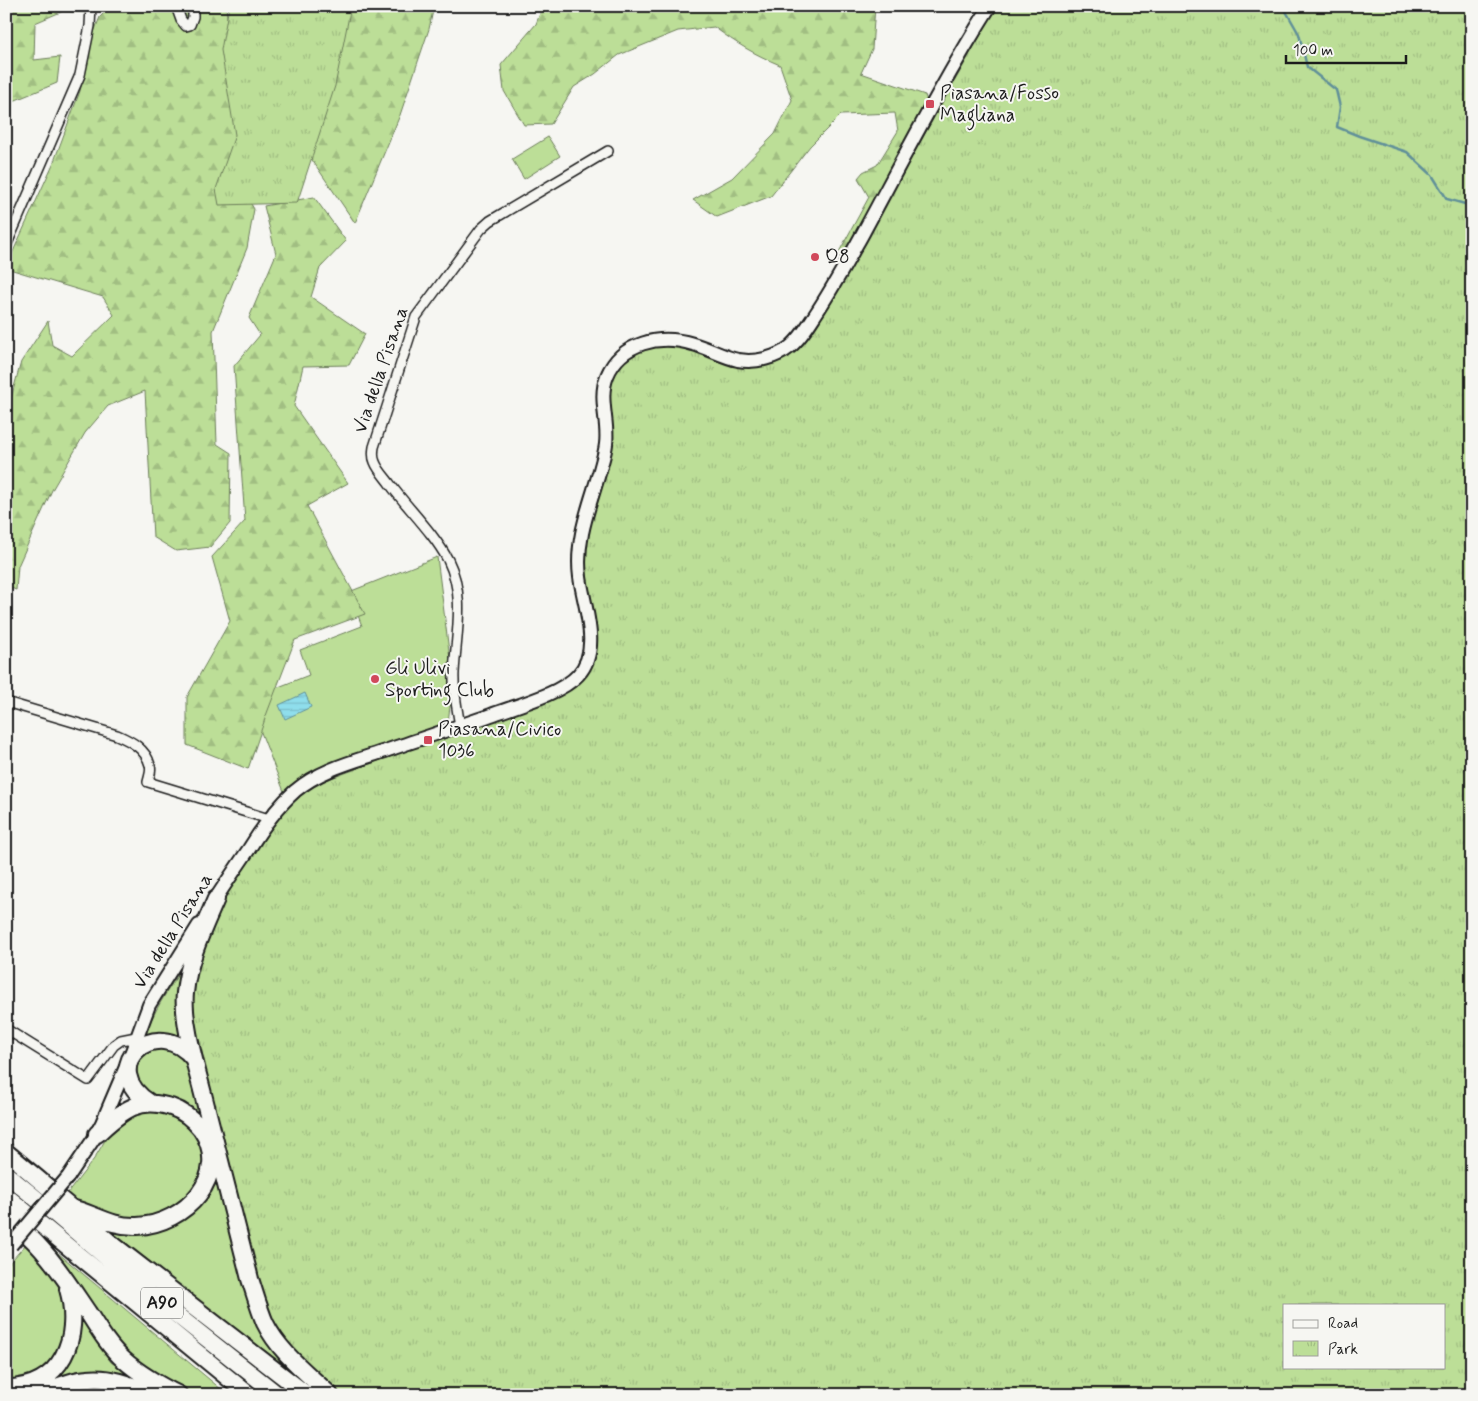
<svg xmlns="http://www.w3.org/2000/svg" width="1478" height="1401" font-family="Mynerve,sans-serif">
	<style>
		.green { fill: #bcde97; stroke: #6c7d5a }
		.forest { fill: url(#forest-firs); stroke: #6c7d5a }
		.park { fill: url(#park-tufts); stroke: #6c7d5a; fill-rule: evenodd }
		.water { fill: url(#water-rules); stroke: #619099 }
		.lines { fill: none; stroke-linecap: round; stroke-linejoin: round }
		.stream { stroke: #619099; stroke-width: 2.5 }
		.minor-casing { stroke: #1c1c1c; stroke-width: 12 }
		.secondary-casing { stroke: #1c1c1c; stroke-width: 16 }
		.motorway-casing { stroke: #1c1c1c; stroke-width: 20 }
		.minor { stroke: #f6f6f2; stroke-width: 9 }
		.secondary { stroke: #f6f6f2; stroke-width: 12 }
		.motorway { stroke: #f6f6f2; stroke-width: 16 }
		.secondary-bridge-casing { stroke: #1c1c1c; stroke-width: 16; stroke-linecap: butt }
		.secondary-bridge { stroke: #f6f6f2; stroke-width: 12 }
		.poi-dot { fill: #d1495b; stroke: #f6f6f2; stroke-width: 2 }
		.labels { text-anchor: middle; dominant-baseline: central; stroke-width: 4; stroke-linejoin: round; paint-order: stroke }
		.shield { fill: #f6f6f2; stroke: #5d5d5c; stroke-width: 1 }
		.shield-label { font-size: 18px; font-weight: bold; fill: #1c1c1c }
		.poi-label { font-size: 19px; fill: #1c1c1c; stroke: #f6f6f2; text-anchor: start }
		.street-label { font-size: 19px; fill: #1c1c1c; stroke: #f6f6f2 }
	</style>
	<defs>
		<pattern id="forest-firs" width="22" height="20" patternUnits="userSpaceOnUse" patternTransform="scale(1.25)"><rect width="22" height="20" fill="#bcde97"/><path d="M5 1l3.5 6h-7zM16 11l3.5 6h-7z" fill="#a1be82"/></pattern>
		<pattern id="park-tufts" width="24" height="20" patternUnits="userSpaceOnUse" patternTransform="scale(1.25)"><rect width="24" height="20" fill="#bcde97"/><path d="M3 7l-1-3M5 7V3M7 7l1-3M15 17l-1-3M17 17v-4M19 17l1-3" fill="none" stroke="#a1be82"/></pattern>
		<pattern id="water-rules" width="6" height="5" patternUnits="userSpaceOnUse" patternTransform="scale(1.25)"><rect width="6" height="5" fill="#8fdeec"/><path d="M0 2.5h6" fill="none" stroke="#7bbeca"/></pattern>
	</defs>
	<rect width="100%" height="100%" fill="#f6f6f2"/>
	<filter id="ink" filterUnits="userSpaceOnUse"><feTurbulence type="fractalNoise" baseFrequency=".02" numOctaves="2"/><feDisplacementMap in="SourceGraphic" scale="10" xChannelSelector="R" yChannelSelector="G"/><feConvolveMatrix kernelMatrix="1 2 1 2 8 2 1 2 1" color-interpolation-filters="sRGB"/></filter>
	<g filter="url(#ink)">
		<path class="green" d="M548 137 560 156 524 179 512 159Z
			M437 557 453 683 447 730 285 794 248 699 309 675 300 650 362 626 349 592Z
			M184 966 187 1044 144 1038C153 1012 168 989 184 966Z
			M158 1047 187 1056 208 1132 146 1093 137 1078V1066L139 1061 144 1055Z
			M150 1109 181 1117 201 1141 205 1171 184 1203 143 1221 92 1212 67 1194 94 1159 110 1132 126 1117Z
			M215 1171 249 1289 322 1395 106 1228H157Z
			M40 1238 228 1395H192L169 1384 127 1355Z
			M26 1244 33 1249 64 1288 67 1336 43 1374 6 1381V1267Z
			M81 1315 96 1341 111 1362 137 1381 45 1385 76 1343Z"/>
		<path class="forest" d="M6 6H95L88 13 63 11 35 23 34 60 60 57 57 83 6 104Z
			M111 6H226L242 189 254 209 247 248 213 331 217 444 231 453 230 523 210 547 176 551 153 537 145 391 108 406 85 433 52 490 18 566 16 590 6 586V416L21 362 48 321 52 345 72 356 114 315 103 297 6 268V267L53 164 80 91 92 37 100 17Z
			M345 6H434L429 29 400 115 355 223 310 157Z
			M543 6H875L872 49 861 73 925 95 928 104 841 262 839 252 869 197 858 178 863 172 877 165 898 131 895 113 841 115 810 146 771 196 717 217 693 200 732 178 775 134 792 100 780 65C754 54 737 44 714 27L678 31 619 55 595 74 574 87 551 124 524 125 504 91 501 65 536 24Z
			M314 197 346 241 320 268 311 297 365 334 349 365 303 366 294 406 348 483 307 506 365 614 295 640 267 713 248 769 187 745V697L230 621 212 557 245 521 234 366 260 335 249 318 276 254 264 206Z"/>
		<path class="park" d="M229 6H351L335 86 297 203 219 205 216 189 235 135 221 50Z
			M997 6H1472V1395H340L294 1352 262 1301 191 1020 195 964 218 907 282 812 315 784 545 700 581 680 595 641 584 549 612 444 608 391 615 371 630 354 653 345H682L772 361 831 300ZM1284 1305H1444V1367H1284Z"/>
		<path class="water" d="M305 693 311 707 285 719 279 705Z"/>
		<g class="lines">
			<path class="stream" d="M1283 6 1299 34 1307 67 1336 90 1340 107 1337 127 1359 136 1407 152 1432 175 1447 199 1472 206"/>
			<defs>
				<path id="minor" d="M176 6 181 20 186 26 190 25 193 17V6
					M6 246 80 75 90 26 91 6
					M6 702 117 735C131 741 146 749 150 765 152 771 149 777 148 782L269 819
					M460 726C457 708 453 690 454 673 456 634 466 596 448 560 433 532 409 510 390 484 385 477 378 470 375 462 373 458 373 453 374 447L416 317 481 229 490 221 608 151
					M6 1029 88 1080 114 1045 121 1040 136 1037"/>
				<path id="secondary" d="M211 906C223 887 236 868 249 849 262 828 276 808 295 791 321 769 356 761 388 750 423 738 457 727 491 715 515 706 561 694 578 675 602 649 584 608 580 577 575 540 590 505 600 470 602 462 605 453 606 444 609 421 598 399 607 376 621 342 660 334 693 344 708 348 723 357 738 360 756 363 776 358 790 347 800 339 808 326 815 315 833 288 848 260 863 233 904 157 944 79 990 6
					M68 1177 93 1140 102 1123 128 1062 149 1005 199 925"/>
				<path id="motorway" d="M216 899C203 929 188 960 185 993 182 1023 197 1069 204 1098 219 1158 235 1219 250 1279 255 1294 259 1309 265 1323 279 1352 307 1373 330 1395
					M150 1103C94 1067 157 1012 194 1059
					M6 1152 50 1189
					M6 1174 39 1201
					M6 1196 28 1214
					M59 1198 71 1208 77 1215 108 1241 307 1395
					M71 1208C95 1214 111 1227 137 1226 184 1225 233 1175 201 1129 193 1119 183 1111 171 1107 157 1103 146 1102 133 1107 119 1113 108 1124 97 1134
					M49 1209 144 1289 278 1395
					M6 1216 19 1227
					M38 1222 249 1395
					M28 1235C54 1260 69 1285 89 1314 99 1330 110 1348 124 1360 141 1375 159 1385 179 1395
					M6 1388C62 1388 82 1337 68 1289
					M36 1395C53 1389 70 1380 88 1379 111 1376 135 1387 156 1395"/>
			</defs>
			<use href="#minor" class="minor-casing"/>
			<use href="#secondary" class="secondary-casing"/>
			<use href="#motorway" class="motorway-casing"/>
			<use href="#minor" class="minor"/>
			<use href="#secondary" class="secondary"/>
			<use href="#motorway" class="motorway"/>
			<defs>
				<path id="secondary-bridge" d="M11 1245 68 1177"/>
			</defs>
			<use href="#secondary-bridge" class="secondary-bridge-casing"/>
			<use href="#secondary-bridge" class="secondary-bridge"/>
		</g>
	</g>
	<g class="poi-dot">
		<rect x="925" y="99" width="10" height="10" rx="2.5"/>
		<circle cx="815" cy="257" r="5"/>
		<circle cx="375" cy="679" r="5"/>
		<rect x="423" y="735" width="10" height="10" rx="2.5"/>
	</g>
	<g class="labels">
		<rect class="shield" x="141" y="1287.5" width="42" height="31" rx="4"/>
		<g class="shield-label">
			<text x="162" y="1303">A90</text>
		</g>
		<g class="poi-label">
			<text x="940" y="93">Piasana/Fosso<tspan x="940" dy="22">Magliana</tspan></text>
			<text x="825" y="257">Q8</text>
			<text x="385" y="668">Gli Ulivi<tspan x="385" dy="22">Sporting Club</tspan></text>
			<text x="438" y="729">Piasana/Civico<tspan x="438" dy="22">1036</tspan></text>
		</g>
		<g class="street-label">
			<text transform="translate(381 370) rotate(-71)">Via della Pisana</text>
			<text transform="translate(173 931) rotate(-58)">Via della Pisana</text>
		</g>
	</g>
	<rect width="1478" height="1401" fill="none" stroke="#f6f6f2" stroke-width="25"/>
	<rect x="12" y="12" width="1453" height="1376" fill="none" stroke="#1c1c1c" stroke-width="2" filter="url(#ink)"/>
	<rect x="1283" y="1304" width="162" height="65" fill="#f6f6f2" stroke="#9f9f9c"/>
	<rect x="1293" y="1320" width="25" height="8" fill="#f6f6f2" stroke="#9f9f9c"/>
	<text x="1328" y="1328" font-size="15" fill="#1c1c1c">Road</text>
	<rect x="1293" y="1341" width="25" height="15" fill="url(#park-tufts)" stroke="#9f9f9c"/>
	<text x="1328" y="1354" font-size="15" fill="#1c1c1c">Park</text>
	<path d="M1286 55v8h120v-8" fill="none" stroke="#1c1c1c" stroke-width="2.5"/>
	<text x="1293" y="55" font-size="15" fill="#1c1c1c" stroke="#f6f6f2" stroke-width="4" paint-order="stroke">100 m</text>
</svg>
